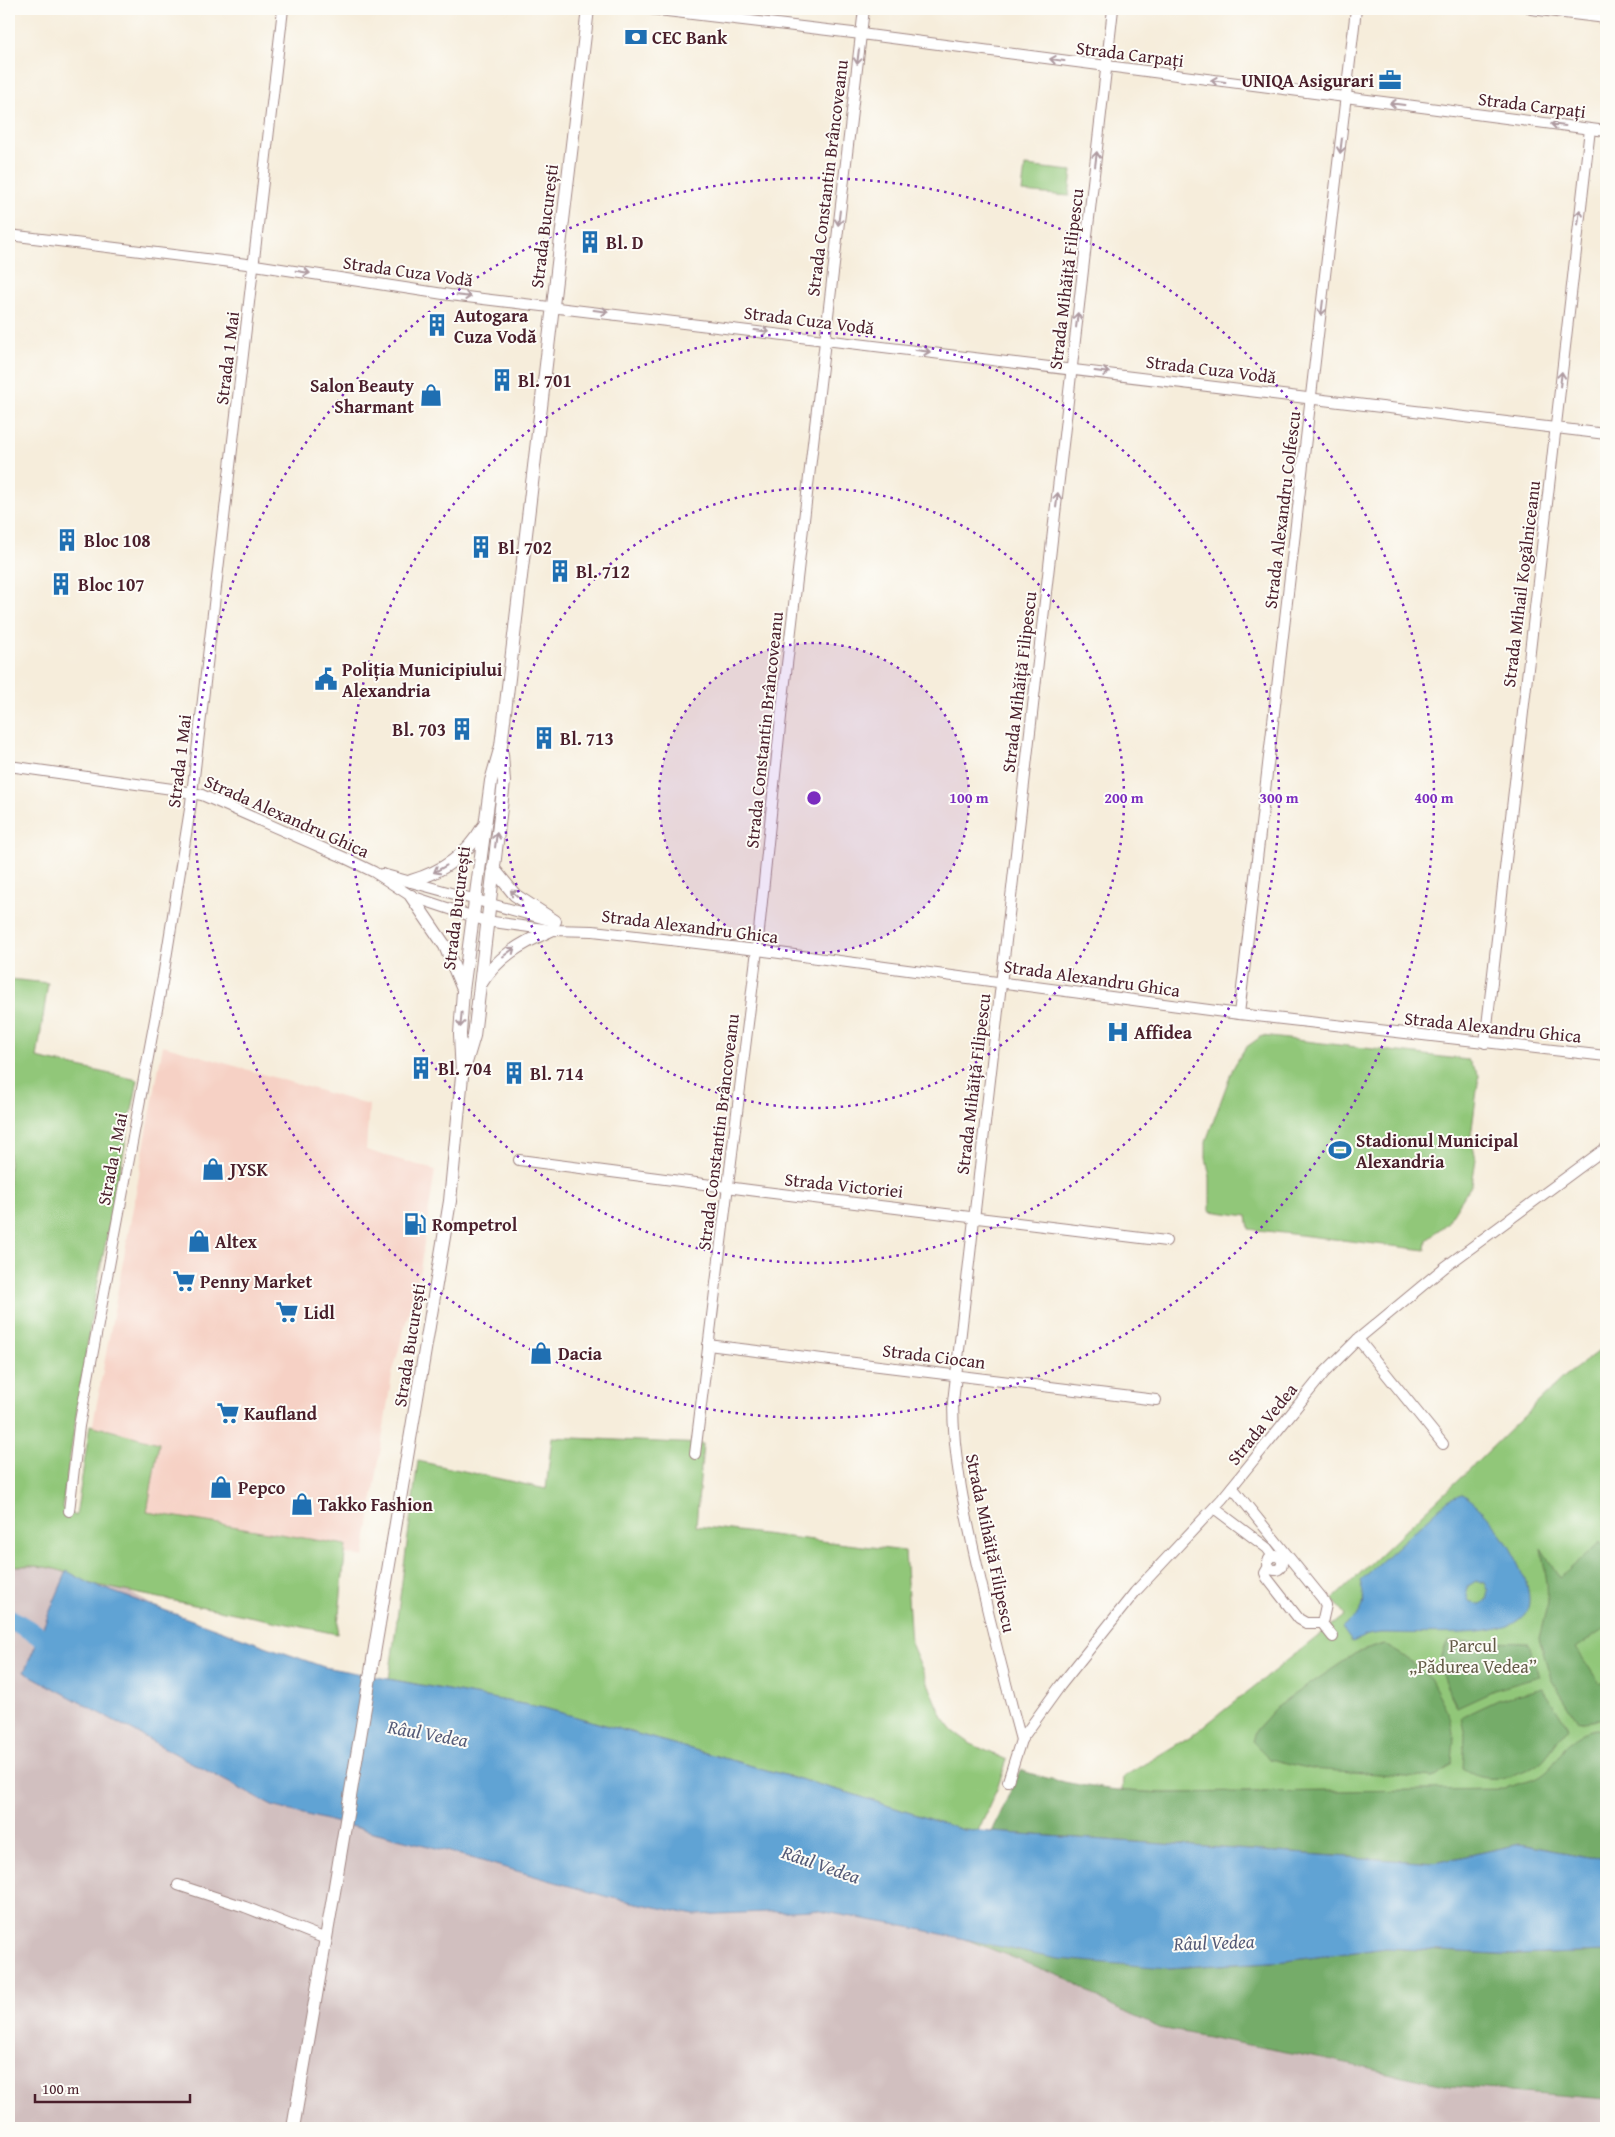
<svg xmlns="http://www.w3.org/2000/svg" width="1615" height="2137" font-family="'Gentium Book Plus',serif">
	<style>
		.built { fill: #f6d1c5 }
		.industrial { fill: #d1bfbf }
		.green { fill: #91c779; stroke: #6e7352 }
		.forest { fill: #74ac69; stroke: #5f664a }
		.water { fill: #61a3d4; stroke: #566180; fill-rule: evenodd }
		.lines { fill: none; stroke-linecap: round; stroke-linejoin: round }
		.river { stroke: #61a3d4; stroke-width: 19 }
		.minor-casing { stroke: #a08683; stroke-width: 12 }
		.major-casing { stroke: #a08683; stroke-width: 14 }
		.minor { stroke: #fff; stroke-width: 10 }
		.major { stroke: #fff; stroke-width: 12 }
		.oneway { stroke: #ae9aa0 }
		.ring { fill: none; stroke: #7b2cbf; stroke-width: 2.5; stroke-dasharray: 2.5 5 }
		.labels { text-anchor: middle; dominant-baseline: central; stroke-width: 4; stroke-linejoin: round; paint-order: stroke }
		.poi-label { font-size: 18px; font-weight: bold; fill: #4a1f2b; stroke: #fdfcf7; text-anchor: start }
		.street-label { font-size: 18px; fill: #4a1f2b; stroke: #fdfcf7 }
		.park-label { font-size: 18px; fill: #635a46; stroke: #fdfcf7 }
		.water-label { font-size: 19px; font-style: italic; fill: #545a77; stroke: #fdfcf7 }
		.centre { fill: #7b2cbf; stroke: #fdfcf7; stroke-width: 2.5 }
		.ring-label { font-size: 15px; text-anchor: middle; font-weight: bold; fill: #7b2cbf; stroke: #fdfcf7; stroke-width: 4; stroke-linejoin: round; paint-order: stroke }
	</style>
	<rect width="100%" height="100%" fill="#fdfcf7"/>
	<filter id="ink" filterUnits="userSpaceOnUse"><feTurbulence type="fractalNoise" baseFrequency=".02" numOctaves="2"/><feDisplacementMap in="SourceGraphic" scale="10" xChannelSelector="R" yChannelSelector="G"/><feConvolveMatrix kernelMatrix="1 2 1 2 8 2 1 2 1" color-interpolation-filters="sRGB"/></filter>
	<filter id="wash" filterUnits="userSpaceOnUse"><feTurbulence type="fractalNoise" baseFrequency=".0096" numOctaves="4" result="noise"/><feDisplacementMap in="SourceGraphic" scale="20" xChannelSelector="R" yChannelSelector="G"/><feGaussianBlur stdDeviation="1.12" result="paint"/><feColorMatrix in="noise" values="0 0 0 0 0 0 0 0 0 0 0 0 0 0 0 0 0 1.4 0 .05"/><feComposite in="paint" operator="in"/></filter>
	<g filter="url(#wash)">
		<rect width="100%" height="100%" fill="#f6eddb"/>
		<!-- built -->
		<polygon class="built" points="163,1045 369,1105 366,1150 435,1170 420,1270 392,1375 364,1557 77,1511"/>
		<!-- industrial -->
		<polygon class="industrial" points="36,1565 95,1573 204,1634 1068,1979 1111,2006 1323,2059 1450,2086 1606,2099 1606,2128 9,2128 9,1566"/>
		<!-- green -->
		<g class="green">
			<polygon points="1025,166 1072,171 1069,196 1022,192"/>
			<path d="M9 979 48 983 37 1058 138 1080 94 1301 62 1508 76 1516 90 1425 159 1443 147 1512 346 1545 337 1634 91 1584C60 1567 43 1565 9 1566Z"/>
			<polygon points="1262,1036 1468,1060 1479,1075 1471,1136 1476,1159 1472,1184 1447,1223 1427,1240 1426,1250 1249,1229 1247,1216 1210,1211 1210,1177 1206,1158 1206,1141 1233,1068 1245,1048"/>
			<polygon points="1606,1346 1606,1789 1165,1793 1122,1791 1123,1777 1194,1734 1345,1615 1333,1599 1476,1463 1564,1377"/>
			<polygon points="552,1437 703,1444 696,1526 905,1551 911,1643 943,1718 953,1731 971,1744 1007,1760 997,1789 978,1831 963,1830 849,1793 544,1708 389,1679 418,1461 546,1489"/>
		</g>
		<!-- forest -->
		<g class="forest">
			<polygon points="1600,1542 1606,1548 1606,1628 1576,1648 1600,1684 1606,1681 1606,1718 1578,1722 1551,1679 1539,1638 1548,1603 1547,1583 1541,1548 1560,1578"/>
			<path d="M1448 1641 1529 1643 1539 1677 1494 1690 1457 1707C1445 1682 1433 1668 1448 1641Z"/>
			<polygon points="1383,1644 1404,1656 1430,1678 1450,1716 1454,1737 1452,1764 1433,1778 1311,1769 1270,1759 1252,1741 1256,1730 1276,1708 1294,1695 1356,1653"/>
			<path d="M1543 1688 1568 1727C1559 1737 1553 1749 1544 1759 1530 1773 1501 1782 1481 1777 1475 1776 1469 1771 1463 1768L1465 1736 1461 1717 1497 1700Z"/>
			<path d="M1595 1729 1606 1730V1858L1589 1857 1520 1844 1434 1863 992 1832 1020 1770C1067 1786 1115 1791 1165 1793L1504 1789C1515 1783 1529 1783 1540 1776 1565 1759 1560 1737 1595 1729Z"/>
			<polygon points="960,1937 1167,1968 1286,1961 1386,1948 1515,1955 1606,1952 1606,2099 1450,2086 1323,2059 1160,2028 1111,2006 1068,1979"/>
		</g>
		<!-- water -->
		<g class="water">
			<path d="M1461 1494C1486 1503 1540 1582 1527 1610 1524 1617 1516 1622 1510 1625 1489 1637 1409 1633 1381 1633L1369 1635 1352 1642 1342 1628C1363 1612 1368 1607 1360 1581L1448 1500ZM1476 1581 1485 1583 1489 1592 1487 1600 1478 1605 1469 1601 1466 1592 1468 1586Z"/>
			<polygon points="67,1571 91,1584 324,1667 544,1708 849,1793 963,1830 1434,1863 1520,1844 1589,1857 1606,1858 1606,1952 1515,1955 1386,1948 1286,1961 1167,1968 1057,1959 909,1927 814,1910 694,1915 608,1897 436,1848 272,1806 24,1672"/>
		</g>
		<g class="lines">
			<!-- river -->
			<polyline class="river" points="9,1618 60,1648"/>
		</g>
	</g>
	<g filter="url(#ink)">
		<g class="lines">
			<defs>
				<g id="minor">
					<polyline points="650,9 861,34 1606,131"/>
					<polyline points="1531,9 1606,18"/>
					<polyline points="9,235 255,265 450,295 1606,434"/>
					<polyline points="9,766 172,789 202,795 343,857 374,872 411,896 486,921 551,930 593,931 757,950 1239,1014 1606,1056"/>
					<polyline points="382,874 549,920"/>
					<polyline points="1239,1014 1356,9"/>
					<polyline points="1485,1043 1590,129"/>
					<polyline points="519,1160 765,1192 1166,1241"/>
					<polyline points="1358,1339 1443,1444"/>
					<polyline points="708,1345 1156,1400"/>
					<polyline points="695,1454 757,950 782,707 864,9"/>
					<polyline points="1232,1487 1322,1598 1326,1605 1322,1623 1333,1637"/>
					<polyline points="1214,1508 1267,1548 1273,1556"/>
					<polyline points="69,1511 79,1426 163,977 191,803 283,9"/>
					<circle cx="1275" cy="1563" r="7"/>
					<polyline points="1269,1566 1265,1573 1267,1578 1299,1619 1306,1623 1322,1623"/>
					<path d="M1021 1740C1006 1685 992 1630 979 1574 966 1517 953 1461 953 1402L1113 9"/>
					<polyline points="1008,1781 1021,1740 1060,1686 1135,1592 1222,1499 1324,1373 1358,1339 1445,1267 1606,1148"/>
					<polyline points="178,1885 245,1907 326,1939"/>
				</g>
				<g id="major">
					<polyline points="493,868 515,895 555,921"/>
					<path d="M411 881C442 872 467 855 483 827"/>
					<polyline points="411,896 445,946 462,987"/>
					<path d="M480 985C497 957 522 943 551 930"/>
					<polyline points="465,1066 474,1036 504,782 502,754"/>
					<polyline points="293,2128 334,1892 450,1201 462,1076 460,1034 463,991 491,781 501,746 588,9"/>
				</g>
			</defs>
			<!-- minor casing -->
			<use href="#minor" class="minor-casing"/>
			<!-- major casing -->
			<use href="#major" class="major-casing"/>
			<!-- minor -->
			<use href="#minor" class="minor"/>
			<!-- major -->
			<use href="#major" class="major"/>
		</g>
		<!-- one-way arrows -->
		<defs><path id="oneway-shaft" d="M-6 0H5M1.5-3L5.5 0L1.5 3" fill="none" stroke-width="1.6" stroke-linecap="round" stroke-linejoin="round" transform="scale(1.25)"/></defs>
		<g class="oneway">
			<use href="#oneway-shaft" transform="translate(858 57) rotate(97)"/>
			<use href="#oneway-shaft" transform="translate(1057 60) rotate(-172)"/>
			<use href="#oneway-shaft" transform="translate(1218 81) rotate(-173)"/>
			<use href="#oneway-shaft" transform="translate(1397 104) rotate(-173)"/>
			<use href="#oneway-shaft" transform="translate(1558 125) rotate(-173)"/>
			<use href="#oneway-shaft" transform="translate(1341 146) rotate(97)"/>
			<use href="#oneway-shaft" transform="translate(1096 159) rotate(-83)"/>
			<use href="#oneway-shaft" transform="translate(1579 217) rotate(-83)"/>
			<use href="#oneway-shaft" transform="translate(839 218) rotate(97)"/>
			<use href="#oneway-shaft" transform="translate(303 272) rotate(9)"/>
			<use href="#oneway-shaft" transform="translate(464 296) rotate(6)"/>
			<use href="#oneway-shaft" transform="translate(1322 308) rotate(97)"/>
			<use href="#oneway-shaft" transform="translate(601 311) rotate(7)"/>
			<use href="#oneway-shaft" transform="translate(1077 320) rotate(-83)"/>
			<use href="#oneway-shaft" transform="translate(762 331) rotate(7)"/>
			<use href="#oneway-shaft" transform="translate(923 351) rotate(7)"/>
			<use href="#oneway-shaft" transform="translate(1102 372) rotate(7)"/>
			<use href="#oneway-shaft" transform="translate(1561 379) rotate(-83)"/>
			<use href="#oneway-shaft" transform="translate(1057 500) rotate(-83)"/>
			<use href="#oneway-shaft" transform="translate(496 840) rotate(-83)"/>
			<use href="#oneway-shaft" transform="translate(440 869) rotate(151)"/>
			<use href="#oneway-shaft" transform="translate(516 895) rotate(-138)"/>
			<use href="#oneway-shaft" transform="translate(509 952) rotate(-37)"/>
			<use href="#oneway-shaft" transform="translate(461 1020) rotate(95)"/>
		</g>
	</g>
	<!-- distance rings -->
	<circle cx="814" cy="798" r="155" fill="#7b2cbf" fill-opacity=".12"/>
	<g class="ring">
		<circle cx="814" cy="798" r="155"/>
		<circle cx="814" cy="798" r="310"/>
		<circle cx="814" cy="798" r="465"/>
		<circle cx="814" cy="798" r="620"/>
	</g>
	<!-- icons -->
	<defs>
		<symbol id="bank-bare" viewBox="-9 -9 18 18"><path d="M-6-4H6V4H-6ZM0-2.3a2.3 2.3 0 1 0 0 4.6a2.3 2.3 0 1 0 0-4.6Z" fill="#1f6fb2" stroke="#fdfcf7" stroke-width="2.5" paint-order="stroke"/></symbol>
		<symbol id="office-bare" viewBox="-9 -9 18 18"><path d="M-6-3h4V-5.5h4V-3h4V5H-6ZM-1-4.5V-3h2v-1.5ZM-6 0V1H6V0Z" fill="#1f6fb2" stroke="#fdfcf7" stroke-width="2.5" paint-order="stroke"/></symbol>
		<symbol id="building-bare" viewBox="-9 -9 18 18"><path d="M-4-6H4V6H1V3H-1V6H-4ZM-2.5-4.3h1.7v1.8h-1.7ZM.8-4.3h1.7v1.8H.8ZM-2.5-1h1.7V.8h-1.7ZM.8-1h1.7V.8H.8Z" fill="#1f6fb2" stroke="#fdfcf7" stroke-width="2.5" paint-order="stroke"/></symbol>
		<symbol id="shop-bare" viewBox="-9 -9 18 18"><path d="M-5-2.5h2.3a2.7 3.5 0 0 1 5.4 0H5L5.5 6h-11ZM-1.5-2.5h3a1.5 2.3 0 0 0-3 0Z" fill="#1f6fb2" stroke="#fdfcf7" stroke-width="2.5" paint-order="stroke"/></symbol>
		<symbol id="civic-bare" viewBox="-9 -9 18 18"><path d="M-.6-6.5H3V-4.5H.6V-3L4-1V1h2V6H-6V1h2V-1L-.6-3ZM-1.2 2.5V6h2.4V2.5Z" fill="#1f6fb2" stroke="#fdfcf7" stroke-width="2.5" paint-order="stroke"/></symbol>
		<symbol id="hospital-bare" viewBox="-9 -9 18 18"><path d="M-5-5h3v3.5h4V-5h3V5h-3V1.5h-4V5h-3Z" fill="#1f6fb2" stroke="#fdfcf7" stroke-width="2.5" paint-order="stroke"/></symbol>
		<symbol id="stadium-bare" viewBox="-9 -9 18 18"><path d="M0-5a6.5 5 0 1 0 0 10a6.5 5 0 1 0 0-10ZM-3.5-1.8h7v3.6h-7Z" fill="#1f6fb2" stroke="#fdfcf7" stroke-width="2.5" paint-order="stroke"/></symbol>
		<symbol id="fuel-bare" viewBox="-9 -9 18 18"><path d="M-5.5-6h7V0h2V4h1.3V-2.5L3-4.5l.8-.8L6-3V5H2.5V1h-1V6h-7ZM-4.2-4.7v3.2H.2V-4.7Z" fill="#1f6fb2" stroke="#fdfcf7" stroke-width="2.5" paint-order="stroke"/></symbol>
		<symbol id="supermarket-bare" viewBox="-9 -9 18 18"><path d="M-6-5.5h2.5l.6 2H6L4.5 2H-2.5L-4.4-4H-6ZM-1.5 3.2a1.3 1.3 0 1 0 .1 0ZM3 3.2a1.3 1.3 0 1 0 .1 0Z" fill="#1f6fb2" stroke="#fdfcf7" stroke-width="2.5" paint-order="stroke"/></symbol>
	</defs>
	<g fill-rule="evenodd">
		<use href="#bank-bare" x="620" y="21" width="32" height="32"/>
		<use href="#office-bare" x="1374" y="64" width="32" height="32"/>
		<use href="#building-bare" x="574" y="226" width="32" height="32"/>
		<use href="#building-bare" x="421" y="309" width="32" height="32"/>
		<use href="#building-bare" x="486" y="364" width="32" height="32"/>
		<use href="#shop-bare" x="415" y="379" width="32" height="32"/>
		<use href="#building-bare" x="51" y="524" width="32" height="32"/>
		<use href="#building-bare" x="465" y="531" width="32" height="32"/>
		<use href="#building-bare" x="544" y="555" width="32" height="32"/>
		<use href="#building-bare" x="45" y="568" width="32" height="32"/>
		<use href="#civic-bare" x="310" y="663" width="32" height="32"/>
		<use href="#building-bare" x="446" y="713" width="32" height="32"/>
		<use href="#building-bare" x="528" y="722" width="32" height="32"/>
		<use href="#hospital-bare" x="1102" y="1016" width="32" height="32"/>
		<use href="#building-bare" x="405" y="1052" width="32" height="32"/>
		<use href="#building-bare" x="498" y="1057" width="32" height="32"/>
		<use href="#stadium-bare" x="1324" y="1134" width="32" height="32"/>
		<use href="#shop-bare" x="197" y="1153" width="32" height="32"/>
		<use href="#fuel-bare" x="399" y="1208" width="32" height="32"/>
		<use href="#shop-bare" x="183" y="1225" width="32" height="32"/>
		<use href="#supermarket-bare" x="168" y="1265" width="32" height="32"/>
		<use href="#supermarket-bare" x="271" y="1296" width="32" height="32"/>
		<use href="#shop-bare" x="525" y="1337" width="32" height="32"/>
		<use href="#supermarket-bare" x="212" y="1397" width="32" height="32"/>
		<use href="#shop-bare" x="205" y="1471" width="32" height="32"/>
		<use href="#shop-bare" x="286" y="1488" width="32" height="32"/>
	</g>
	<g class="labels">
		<!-- poi labels -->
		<g class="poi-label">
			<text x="652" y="37">CEC Bank</text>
			<text x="1374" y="80" text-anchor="end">UNIQA Asigurari</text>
			<text x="606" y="242">Bl. D</text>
			<text x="454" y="315">Autogara<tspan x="454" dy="21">Cuza Vodă</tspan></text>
			<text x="518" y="380">Bl. 701</text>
			<text x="414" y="385" text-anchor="end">Salon Beauty<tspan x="414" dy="21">Sharmant</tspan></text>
			<text x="84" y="540">Bloc 108</text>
			<text x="498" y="547">Bl. 702</text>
			<text x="576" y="571">Bl. 712</text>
			<text x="78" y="584">Bloc 107</text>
			<text x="342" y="669">Poliția Municipiului<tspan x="342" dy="21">Alexandria</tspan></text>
			<text x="446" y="729" text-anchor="end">Bl. 703</text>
			<text x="560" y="738">Bl. 713</text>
			<text x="1134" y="1032">Affidea</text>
			<text x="438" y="1068">Bl. 704</text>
			<text x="530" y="1073">Bl. 714</text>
			<text x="1356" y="1140">Stadionul Municipal<tspan x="1356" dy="21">Alexandria</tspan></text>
			<text x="230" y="1169">JYSK</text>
			<text x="432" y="1224">Rompetrol</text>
			<text x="215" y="1241">Altex</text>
			<text x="200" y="1281">Penny Market</text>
			<text x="304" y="1312">Lidl</text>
			<text x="558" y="1353">Dacia</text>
			<text x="244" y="1413">Kaufland</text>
			<text x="238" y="1487">Pepco</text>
			<text x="318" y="1504">Takko Fashion</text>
		</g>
		<!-- street labels -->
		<g class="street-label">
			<text transform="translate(1130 54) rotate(7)">Strada Carpați</text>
			<text transform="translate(1532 105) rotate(7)">Strada Carpați</text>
			<text transform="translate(827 178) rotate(-83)">Strada Constantin Brâncoveanu</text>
			<text transform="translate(544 226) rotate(-83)">Strada București</text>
			<text transform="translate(408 271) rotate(8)">Strada Cuza Vodă</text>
			<text transform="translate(1066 279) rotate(-83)">Strada Mihăiță Filipescu</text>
			<text transform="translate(809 320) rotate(7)">Strada Cuza Vodă</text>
			<text transform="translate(227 358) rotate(-83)">Strada 1 Mai</text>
			<text transform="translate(1211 369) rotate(7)">Strada Cuza Vodă</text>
			<text transform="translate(1282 510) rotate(-83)">Strada Alexandru Colfescu</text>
			<text transform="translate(1521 584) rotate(-83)">Strada Mihail Kogălniceanu</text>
			<text transform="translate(1019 682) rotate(-83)">Strada Mihăiță Filipescu</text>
			<text transform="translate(764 730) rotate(-84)">Strada Constantin Brâncoveanu</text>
			<text transform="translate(179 761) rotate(-83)">Strada 1 Mai</text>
			<text transform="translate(287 816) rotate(24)">Strada Alexandru Ghica</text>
			<text transform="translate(456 908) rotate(-83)">Strada București</text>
			<text transform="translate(690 926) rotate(7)">Strada Alexandru Ghica</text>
			<text transform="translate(1092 978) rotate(8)">Strada Alexandru Ghica</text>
			<text transform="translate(1493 1027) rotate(6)">Strada Alexandru Ghica</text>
			<text transform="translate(973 1084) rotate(-83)">Strada Mihăiță Filipescu</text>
			<text transform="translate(718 1132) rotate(-83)">Strada Constantin Brâncoveanu</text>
			<text transform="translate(112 1159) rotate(-79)">Strada 1 Mai</text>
			<text transform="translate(844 1185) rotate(6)">Strada Victoriei</text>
			<text transform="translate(409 1345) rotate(-81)">Strada București</text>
			<text transform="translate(934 1356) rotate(7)">Strada Ciocan</text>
			<text transform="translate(1262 1424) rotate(-51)">Strada Vedea</text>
			<text transform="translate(991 1543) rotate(78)">Strada Mihăiță Filipescu</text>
		</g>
		<!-- park labels -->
		<g class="park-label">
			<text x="1473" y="1645">Parcul<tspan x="1473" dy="21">„Pădurea Vedea”</tspan></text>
		</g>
		<!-- water labels -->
		<g class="water-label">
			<text transform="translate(428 1733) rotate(10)">Râul Vedea</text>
			<text transform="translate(821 1864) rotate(19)">Râul Vedea</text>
			<text transform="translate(1214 1942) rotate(-2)">Râul Vedea</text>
		</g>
	</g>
	<circle cx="814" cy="798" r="8" class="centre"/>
	<g class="ring-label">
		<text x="969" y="803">100 m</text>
		<text x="1124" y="803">200 m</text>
		<text x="1279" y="803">300 m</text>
		<text x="1434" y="803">400 m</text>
	</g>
	<!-- margin -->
	<rect width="1615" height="2137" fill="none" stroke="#fdfcf7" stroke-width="30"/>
	<!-- scale -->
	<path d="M35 2094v8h155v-8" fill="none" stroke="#4a1f2b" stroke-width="2.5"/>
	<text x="42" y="2094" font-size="15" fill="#4a1f2b" stroke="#fdfcf7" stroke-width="4" paint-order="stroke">100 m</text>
</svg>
